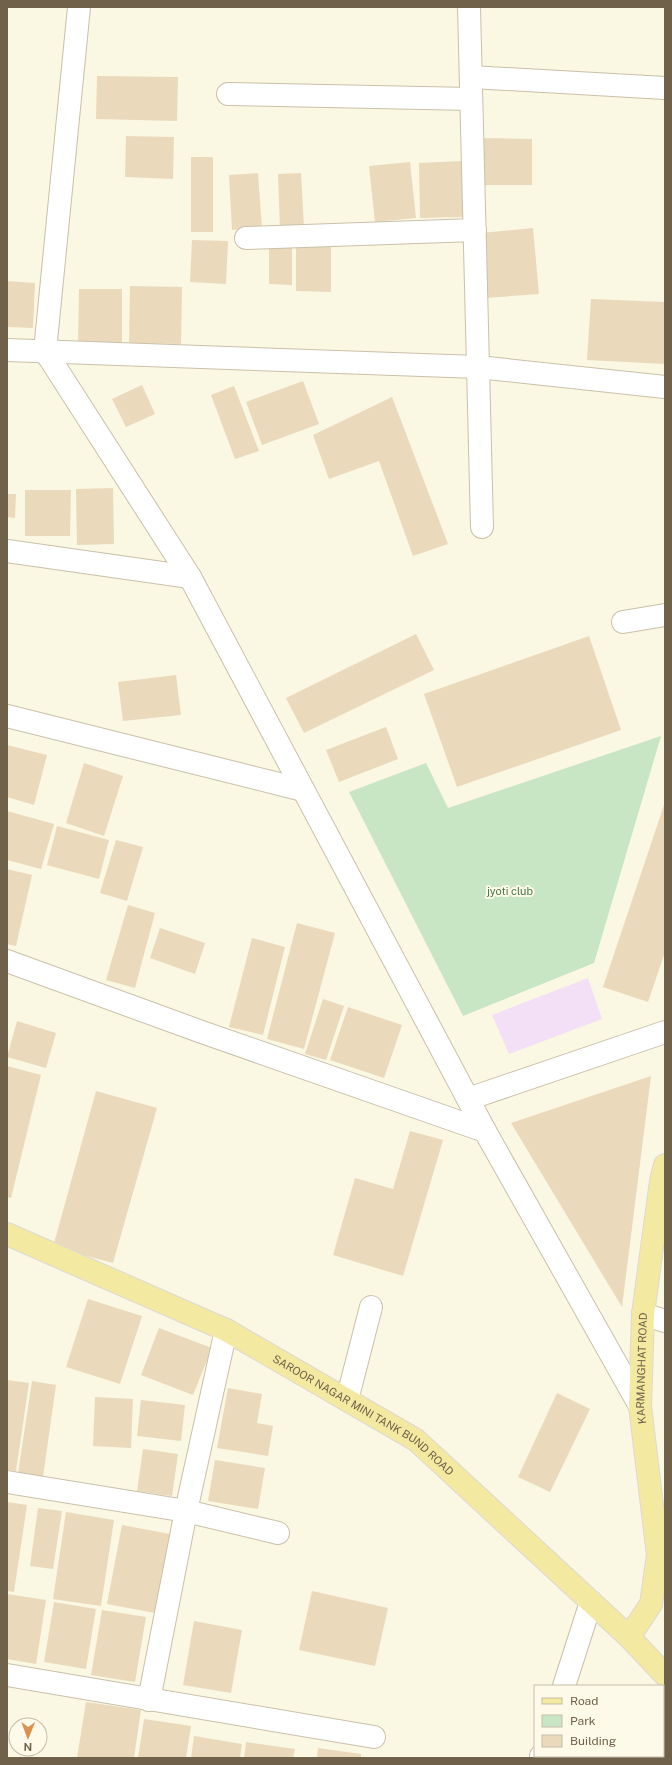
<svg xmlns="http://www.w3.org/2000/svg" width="672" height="1765" font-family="'Public Sans',sans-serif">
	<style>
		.education { fill: #f3e0f6 }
		.green { fill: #c8e6c3 }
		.building { fill: #eadabb }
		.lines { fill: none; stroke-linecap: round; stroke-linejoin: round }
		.minor-casing { stroke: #cac0aa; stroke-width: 24 }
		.major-casing { stroke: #ddd9d4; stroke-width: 24 }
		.minor { stroke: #fff; stroke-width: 22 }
		.major { stroke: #f4e9a0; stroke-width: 22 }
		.labels { text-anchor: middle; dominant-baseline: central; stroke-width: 4; stroke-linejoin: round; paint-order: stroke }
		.park-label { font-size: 11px; fill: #4a7a47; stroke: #fdfae9 }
		.street-label { font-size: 11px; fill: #70614b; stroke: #fdfae9 }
	</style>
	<rect width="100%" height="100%" fill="#faf7e3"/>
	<!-- education -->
	<polygon class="education" points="588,978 602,1019 509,1054 492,1015"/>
	<!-- green -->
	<polygon class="green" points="661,736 594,963 463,1016 349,792 426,763 448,808"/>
	<!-- building -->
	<g class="building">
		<polygon points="97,76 178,77 177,121 96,119"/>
		<polygon points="126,136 174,137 173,179 125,177"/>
		<polygon points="478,138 532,139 532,185 478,185"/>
		<rect x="191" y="157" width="22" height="75"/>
		<polygon points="462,161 463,217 420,218 419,163"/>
		<polygon points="410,162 416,218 375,222 369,166"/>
		<polygon points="258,173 262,228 232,230 229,175"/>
		<polygon points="301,173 304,228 280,229 278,174"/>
		<polygon points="533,228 539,294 486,298 481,233"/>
		<polygon points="192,240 228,241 226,284 190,282"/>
		<polygon points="296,241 331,241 331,292 296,291"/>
		<polygon points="269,246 292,247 292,285 269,284"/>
		<polygon points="7,281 35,283 33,328 7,327"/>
		<polygon points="130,286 182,287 181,344 129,343"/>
		<polygon points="79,289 122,289 122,344 78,344"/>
		<polygon points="591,299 665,302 665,364 587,360"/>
		<polygon points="303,381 319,424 262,445 246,402"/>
		<polygon points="142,385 155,414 126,427 112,399"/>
		<polygon points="234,386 259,451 235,459 211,395"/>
		<polygon points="392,397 448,544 413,556 379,461 329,479 313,435"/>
		<polygon points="113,488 114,544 77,545 76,489"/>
		<polygon points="25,490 71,490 70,536 25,536"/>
		<polygon points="7,494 16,494 15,518 7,517"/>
		<polygon points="416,634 434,670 304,733 286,698"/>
		<polygon points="589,636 621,730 457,787 424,694"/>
		<polygon points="176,675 181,715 123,721 118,682"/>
		<polygon points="386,727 398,759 339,782 326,750"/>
		<polygon points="7,745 47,755 34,805 7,797"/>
		<polygon points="84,763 123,776 104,836 66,823"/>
		<polygon points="665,802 665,952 648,1002 603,987"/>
		<polygon points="7,811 54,824 41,869 7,860"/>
		<polygon points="57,826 109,840 99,879 47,865"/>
		<polygon points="116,840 143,847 127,901 100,893"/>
		<polygon points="7,869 32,875 16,946 7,944"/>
		<polygon points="128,905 155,913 135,988 106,980"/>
		<polygon points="297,923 335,933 304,1049 267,1039"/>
		<polygon points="160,928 205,943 195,974 150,958"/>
		<polygon points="252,938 285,947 263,1035 229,1027"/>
		<polygon points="323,999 344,1006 326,1060 305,1054"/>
		<polygon points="348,1007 402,1025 384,1078 330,1060"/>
		<polygon points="17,1021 56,1033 46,1068 7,1057"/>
		<polygon points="7,1066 41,1075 11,1198 7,1197"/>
		<polygon points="651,1076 622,1307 511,1123"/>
		<polygon points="96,1091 157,1108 113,1263 53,1247"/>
		<polygon points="410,1131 443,1140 403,1276 333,1255 355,1178 393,1189"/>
		<polygon points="88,1299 142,1316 120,1384 66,1367"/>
		<polygon points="159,1328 212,1348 193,1395 141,1375"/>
		<polygon points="7,1380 29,1383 16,1471 7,1470"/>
		<polygon points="32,1381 56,1385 43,1477 18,1473"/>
		<polygon points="228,1388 262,1394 257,1423 273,1426 268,1456 217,1448"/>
		<polygon points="557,1393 590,1409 550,1492 518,1477"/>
		<polygon points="95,1397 133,1399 131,1448 93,1446"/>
		<polygon points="141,1400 185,1405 181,1441 137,1436"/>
		<polygon points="143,1449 178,1454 172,1496 137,1491"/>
		<polygon points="215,1460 265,1468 258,1509 208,1501"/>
		<polygon points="7,1502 27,1505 14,1592 7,1591"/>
		<polygon points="38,1508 62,1511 53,1569 30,1566"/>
		<polygon points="66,1512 114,1520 101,1606 53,1599"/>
		<polygon points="122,1525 170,1534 155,1613 107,1604"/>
		<polygon points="312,1591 388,1608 375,1666 299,1650"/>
		<polygon points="7,1594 46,1600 36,1664 7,1659"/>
		<polygon points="54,1602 96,1609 86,1669 44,1662"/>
		<polygon points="102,1610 146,1617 135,1682 91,1675"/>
		<polygon points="194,1621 242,1630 231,1693 183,1685"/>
		<polygon points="86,1702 141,1710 134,1758 77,1758"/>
		<polygon points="144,1719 191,1726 186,1758 138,1758"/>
		<polygon points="194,1736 242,1744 240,1758 191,1758"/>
		<polygon points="246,1742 295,1749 293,1758 244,1758"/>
		<polygon points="318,1748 361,1754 361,1758 317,1758"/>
		<polygon points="622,1756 621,1758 597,1757 597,1756"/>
	</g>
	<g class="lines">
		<defs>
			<g id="minor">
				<polyline points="79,7 45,351 190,577 485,1131 640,1406"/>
				<polyline points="469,7 482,527"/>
				<polyline points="471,77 665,88"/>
				<polyline points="228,94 471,99"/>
				<polyline points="246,238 475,230"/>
				<polyline points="7,350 478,367 665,387"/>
				<polyline points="7,551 190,577"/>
				<polyline points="623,622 665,615"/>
				<polyline points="7,716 303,790"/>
				<polyline points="7,961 199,1031 485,1131"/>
				<polyline points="468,1099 665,1032"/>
				<polyline points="643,1314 665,1321"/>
				<polyline points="347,1400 371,1307"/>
				<polyline points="7,1482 186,1511 278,1533"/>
				<polyline points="7,1675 374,1737"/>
				<polyline points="564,1686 591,1602"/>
				<polyline points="149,1700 186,1511 226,1330"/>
				<polyline points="541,1758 541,1756"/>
			</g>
			<g id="major">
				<path id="s1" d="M7 1234 226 1330 416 1440 629 1637 665 1675"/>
				<path id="s2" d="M629 1637 651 1604 658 1555 640 1406 643 1314 661 1181 665 1165"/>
			</g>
		</defs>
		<!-- minor casing -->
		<use href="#minor" class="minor-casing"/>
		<!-- major casing -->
		<use href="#major" class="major-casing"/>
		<!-- minor -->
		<use href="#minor" class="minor"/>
		<!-- major -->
		<use href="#major" class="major"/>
	</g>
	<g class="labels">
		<!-- park labels -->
		<g class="park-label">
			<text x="510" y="891">jyoti club</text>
		</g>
		<!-- street labels -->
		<g class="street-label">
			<text stroke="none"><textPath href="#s2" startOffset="277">KARMANGHAT ROAD</textPath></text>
			<text stroke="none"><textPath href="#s1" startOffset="401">SAROOR NAGAR MINI TANK BUND ROAD</textPath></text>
		</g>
	</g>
	<!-- border -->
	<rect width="672" height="1765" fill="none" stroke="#70614b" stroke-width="16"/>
	<!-- legend -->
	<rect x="534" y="1685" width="130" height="72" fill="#fdfae9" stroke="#c5bdaa"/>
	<rect x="542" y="1698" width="20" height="6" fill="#f4e9a0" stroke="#c5bdaa"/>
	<text x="570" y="1705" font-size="12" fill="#70614b">Road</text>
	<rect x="542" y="1715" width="20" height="12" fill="#c8e6c3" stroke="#c5bdaa"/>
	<text x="570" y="1725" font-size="12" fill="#70614b">Park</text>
	<rect x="542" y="1735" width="20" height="12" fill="#eadabb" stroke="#c5bdaa"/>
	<text x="570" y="1745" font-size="12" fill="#70614b">Building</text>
	<!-- north arrow -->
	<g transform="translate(28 1737) rotate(181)"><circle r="19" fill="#fdfae9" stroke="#c5bdaa"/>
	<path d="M0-3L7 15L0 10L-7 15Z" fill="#db9251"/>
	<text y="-6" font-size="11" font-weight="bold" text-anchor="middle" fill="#70614b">N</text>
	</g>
</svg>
